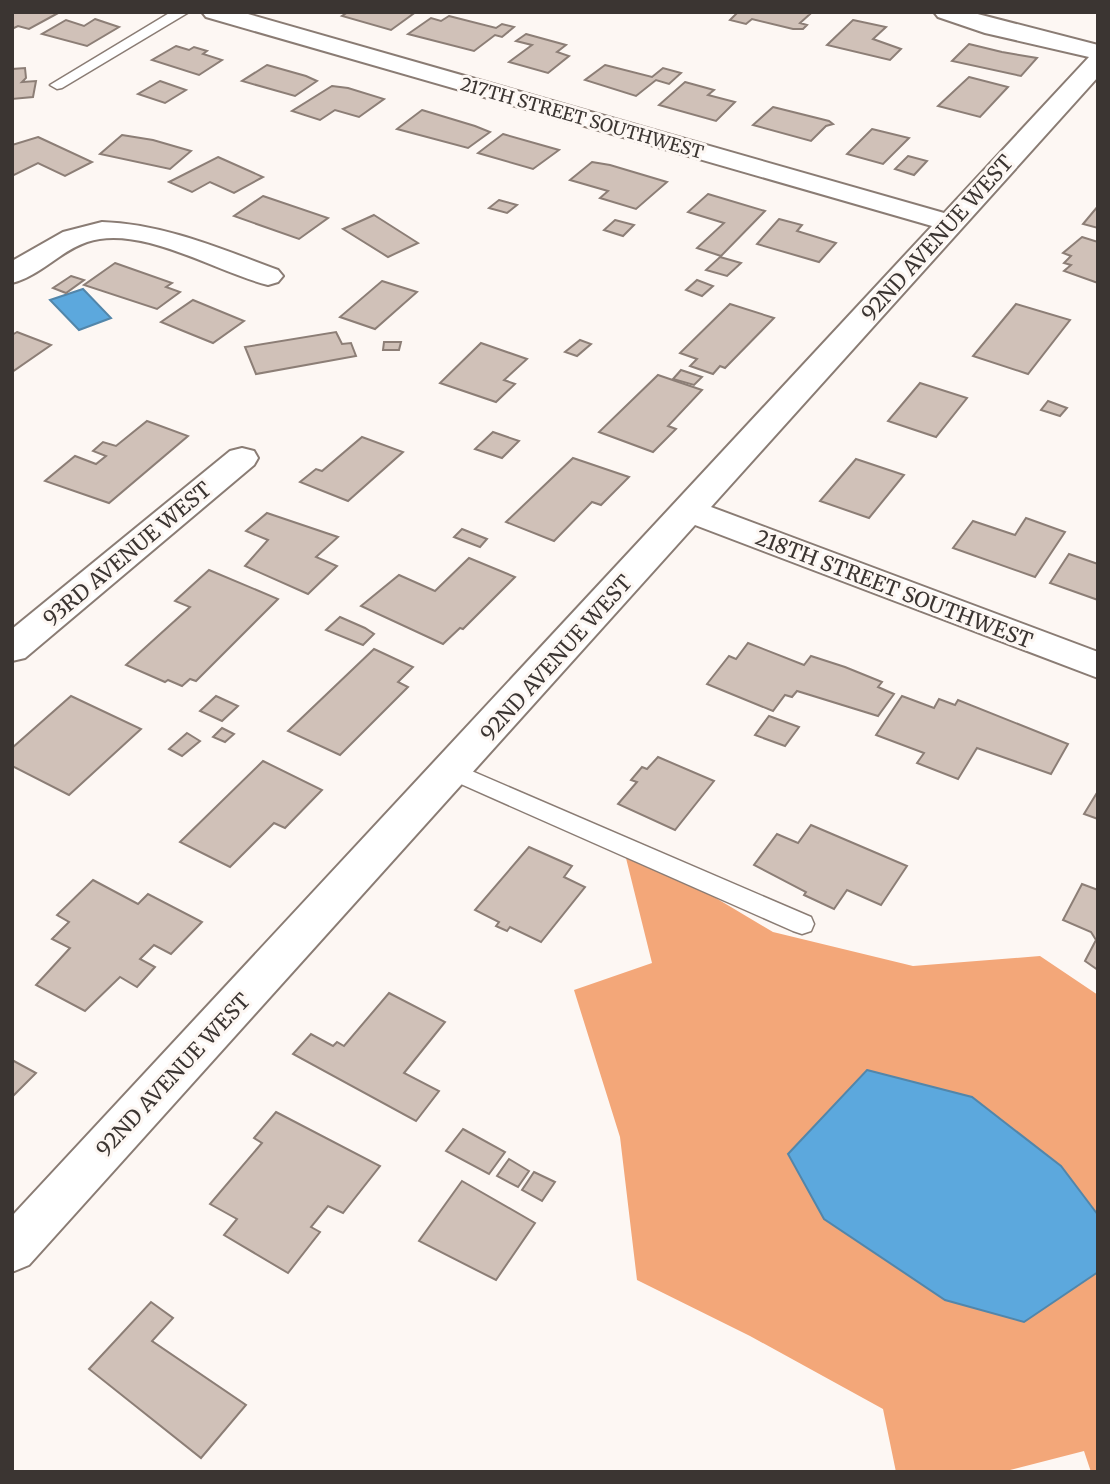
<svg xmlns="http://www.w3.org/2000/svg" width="1110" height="1484" font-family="Merriweather,serif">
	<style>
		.forest { fill: #f3a779 }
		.water { fill: #5ca8dd; stroke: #5286aa; stroke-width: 2 }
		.building { fill: #d0c1b8; stroke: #8c7e76; stroke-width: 2 }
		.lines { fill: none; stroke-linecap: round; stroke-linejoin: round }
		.lane-casing { stroke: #8a7c74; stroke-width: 3 }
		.street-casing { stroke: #8a7c74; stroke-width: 4 }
		.lane { fill: #fff; fill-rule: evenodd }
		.street { fill: #fff; fill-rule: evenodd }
		.labels { text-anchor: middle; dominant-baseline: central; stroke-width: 6; stroke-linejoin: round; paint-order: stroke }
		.far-street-label { font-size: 18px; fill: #3b3532; stroke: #fdf7f3 }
		.street-label { font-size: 21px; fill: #3b3532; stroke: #fdf7f3 }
	</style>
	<rect width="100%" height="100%" fill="#fdf7f3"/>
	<!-- forest -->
	<polygon class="forest" points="622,842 773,932 913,966 1040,956 1098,995 1098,1472 1091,1472 1084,1451 1002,1472 896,1472 883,1409 750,1336 637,1280 620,1137 574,990 652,963"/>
	<!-- water -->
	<g class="water">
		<polygon points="83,289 111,318 79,330 50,300"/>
		<polygon points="867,1070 972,1097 1061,1166 1098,1215 1098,1272 1024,1322 945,1300 824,1219 788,1154"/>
	</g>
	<!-- building -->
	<g class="building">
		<polygon points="12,12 60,12 29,29 18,26 12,29"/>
		<polygon points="348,12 408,12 413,14 391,30 342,16"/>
		<polygon points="738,12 805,12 810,14 800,23 807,25 803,29 793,29 752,19 746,24 730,20"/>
		<polygon points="449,16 496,28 502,24 514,27 502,37 495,35 474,51 408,34 431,18 441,21"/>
		<polygon points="95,19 119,27 87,46 42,34 66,20 84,26"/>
		<polygon points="853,20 886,27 873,39 901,49 890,60 827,45"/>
		<polygon points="526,34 566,45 557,52 569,56 548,73 509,62 532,45 516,41"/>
		<polygon points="969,44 1002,52 1037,58 1021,76 952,61"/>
		<polygon points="176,46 189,50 194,47 207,51 203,54 222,60 199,75 152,60"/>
		<polygon points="267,65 306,76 317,81 295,96 242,81"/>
		<polygon points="605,65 652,77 663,68 681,73 669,84 656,80 636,96 585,80"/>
		<polygon points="25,68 26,78 22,82 36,81 33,97 12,99 12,69"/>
		<polygon points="969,77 1008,87 980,117 938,106"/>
		<polygon points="160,81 186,90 165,103 138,94"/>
		<polygon points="685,82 714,90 708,95 735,102 716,121 659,105"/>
		<polygon points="332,86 348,88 384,99 359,117 335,110 320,120 292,111"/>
		<polygon points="773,107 829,121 833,124 826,126 811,141 753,125"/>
		<polygon points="422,110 475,126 490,132 468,148 397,129"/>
		<polygon points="872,129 909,138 883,164 847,154"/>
		<polygon points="503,134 559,150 533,169 478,153"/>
		<polygon points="122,135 153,140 191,151 170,169 100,154"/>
		<polygon points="38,137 92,162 65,176 38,163 12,176 12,145"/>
		<polygon points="908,156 927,161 914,175 895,169"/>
		<polygon points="218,157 263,177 234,193 210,182 192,192 169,182"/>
		<polygon points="592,162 610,165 667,182 636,209 600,198 608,191 570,180"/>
		<polygon points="708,194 765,211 721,256 697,248 724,223 688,212"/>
		<polygon points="263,196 328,218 299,239 234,216"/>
		<polygon points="499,200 517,205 507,213 489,208"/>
		<polygon points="1098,206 1098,228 1083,224"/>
		<polygon points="374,215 418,243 388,257 343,229"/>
		<polygon points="779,219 802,225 797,231 836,243 819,262 757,244"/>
		<polygon points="615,220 634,225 623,236 604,230"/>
		<polygon points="1082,237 1098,242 1098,283 1064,271 1071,265 1064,263 1071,256 1063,253"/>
		<polygon points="720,257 741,263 727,276 706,270"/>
		<polygon points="115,263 172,283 166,287 180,292 157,309 84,285"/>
		<polygon points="71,276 84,280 66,293 53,288"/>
		<polygon points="697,280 713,286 702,296 686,290"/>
		<polygon points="382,281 417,292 375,329 340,317"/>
		<polygon points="193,300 244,321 213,343 161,322"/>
		<polygon points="730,304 774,318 725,368 720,366 713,374 690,366 697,359 680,353"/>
		<polygon points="1016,304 1070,320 1028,374 973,356"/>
		<polygon points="17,332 51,345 12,372 12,335"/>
		<polygon points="336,332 342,344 351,343 356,356 256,374 245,347"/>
		<polygon points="580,340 591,344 577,356 565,352"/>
		<polygon points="384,342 401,342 399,350 383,350"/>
		<polygon points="481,343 527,359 504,380 515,384 496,402 440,383"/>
		<polygon points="681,370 702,377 694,385 673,379"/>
		<polygon points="658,375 702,390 668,426 676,429 653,452 599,432"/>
		<polygon points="920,383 967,398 936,437 888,421"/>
		<polygon points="1048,401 1067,408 1060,416 1041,410"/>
		<polygon points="147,421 188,436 109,503 45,481 75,456 96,464 106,456 93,451 103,442 116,446"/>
		<polygon points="493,432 519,441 502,458 475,449"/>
		<polygon points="362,437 403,452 348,501 300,482 316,469 322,471"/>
		<polygon points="573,458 629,477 601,505 592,502 554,541 506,522"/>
		<polygon points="856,459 904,475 869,518 820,501"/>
		<polygon points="267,513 338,537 316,557 337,566 308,594 245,566 268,540 246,531"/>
		<polygon points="1026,518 1065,532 1035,577 953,548 973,521 1015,535"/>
		<polygon points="462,529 487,539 480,547 454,537"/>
		<polygon points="1069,554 1098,564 1098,600 1050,583"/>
		<polygon points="469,558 515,577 463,629 460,628 443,644 361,606 399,575 435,591"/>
		<polygon points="209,570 278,599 196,681 190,679 182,686 168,680 165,682 126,665 190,607 175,601"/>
		<polygon points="340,617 365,628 374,634 363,645 326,630"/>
		<polygon points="748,643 804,665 811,656 845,667 882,682 878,687 894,694 878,716 797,691 792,697 785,695 773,711 707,684 729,656 736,659"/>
		<polygon points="374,649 413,667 398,682 408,687 340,755 288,731"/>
		<polygon points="71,696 141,729 69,795 12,766 12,748"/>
		<polygon points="216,696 238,706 222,721 200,711"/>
		<polygon points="902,696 934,708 939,699 955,705 958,700 1068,744 1051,774 977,748 958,779 917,763 924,753 876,735"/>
		<polygon points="769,716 799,727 785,746 755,735"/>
		<polygon points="222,728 234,734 225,742 213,737"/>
		<polygon points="187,733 200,741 182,756 169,749"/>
		<polygon points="658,757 714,781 675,830 618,804 637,782 631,780 642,767 647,769"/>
		<polygon points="263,761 322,790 285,828 274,823 230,867 180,842"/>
		<polygon points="1098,791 1098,819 1084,814"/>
		<polygon points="811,825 907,866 881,905 847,890 834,909 804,895 806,892 754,865 777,834 798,843"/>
		<polygon points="529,847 572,866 564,877 585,887 541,942 510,927 507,931 496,926 499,922 475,910"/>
		<polygon points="93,880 138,904 148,894 202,922 171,954 154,945 140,959 155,967 137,987 120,977 85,1011 36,985 70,948 52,939 69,922 57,915"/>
		<polygon points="1082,884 1098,890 1098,970 1085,961 1096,940 1091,932 1063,920"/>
		<polygon points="389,993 445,1022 404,1073 439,1091 416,1121 293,1054 311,1034 333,1046 337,1042 344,1046"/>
		<polygon points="12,1060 36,1073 12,1097"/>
		<polygon points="276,1112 380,1166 343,1213 328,1206 311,1227 320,1232 288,1273 224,1235 237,1219 210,1204 262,1143 254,1138"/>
		<polygon points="463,1129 505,1152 489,1174 446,1151"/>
		<polygon points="509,1159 529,1171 518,1187 497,1176"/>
		<polygon points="534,1172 555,1182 542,1201 522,1190"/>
		<polygon points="462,1181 535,1223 496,1280 419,1241"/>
		<polygon points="151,1302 173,1318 152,1341 246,1405 201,1458 89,1369"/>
	</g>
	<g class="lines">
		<defs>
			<g id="lane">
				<polygon points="171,12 189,12 62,88 57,89 50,85"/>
				<polygon points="453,763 811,917 814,924 811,931 802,934 793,931 445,777 441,771 445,765"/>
			</g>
			<g id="street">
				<polygon points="202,12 241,12 944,213 1089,57 985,33 938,17 934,12 970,12 1098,45 1098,77 711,507 1098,652 1098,678 695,525 29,1265 12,1272 12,1216 932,226 206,17"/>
				<path d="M102 222C164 224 221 249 278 270L283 276 278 282 268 285C216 272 141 224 87 242 60 251 40 276 12 283V261L63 232Z"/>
				<polygon points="242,448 254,451 258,458 254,465 25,658 12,661 12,629 230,451"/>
			</g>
		</defs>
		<!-- lane casing -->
		<use href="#lane" class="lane-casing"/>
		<!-- street casing -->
		<use href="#street" class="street-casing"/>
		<!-- lane -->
		<use href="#lane" class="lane"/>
		<!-- street -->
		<use href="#street" class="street"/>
	</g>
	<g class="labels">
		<!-- far-street labels -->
		<g class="far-street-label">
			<text transform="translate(582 118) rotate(16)">217TH STREET SOUTHWEST</text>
		</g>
		<!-- street labels -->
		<g class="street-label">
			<text transform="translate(937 238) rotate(-48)">92ND AVENUE WEST</text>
			<text transform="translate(127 554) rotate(-40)">93RD AVENUE WEST</text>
			<text transform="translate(894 589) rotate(21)">218TH STREET SOUTHWEST</text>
			<text transform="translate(556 658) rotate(-48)">92ND AVENUE WEST</text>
			<text transform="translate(173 1075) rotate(-47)">92ND AVENUE WEST</text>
		</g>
	</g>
	<!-- border -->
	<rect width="1110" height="1484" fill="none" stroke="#3b3532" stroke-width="28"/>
</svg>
